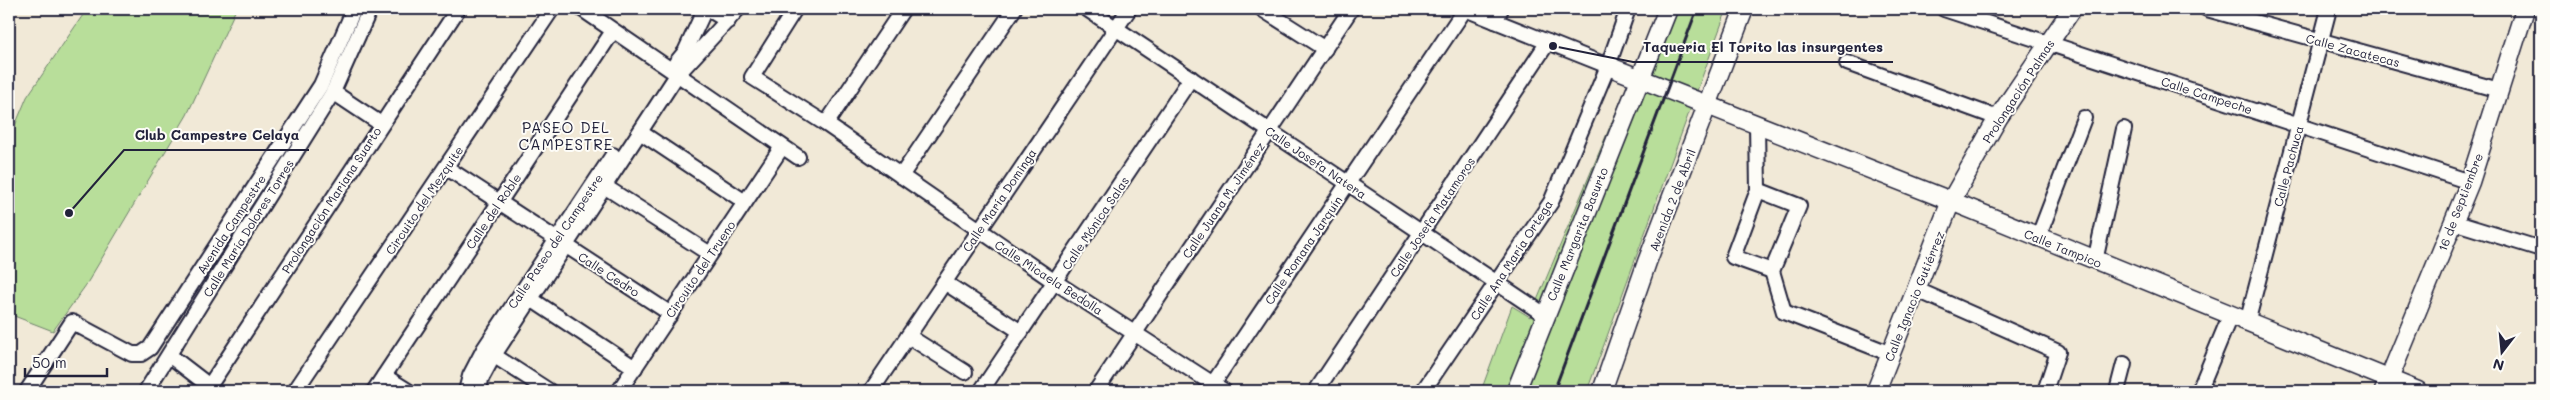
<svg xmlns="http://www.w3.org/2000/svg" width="2550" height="400" font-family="Mali,sans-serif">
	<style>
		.green { fill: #b8de9a; stroke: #6d806a }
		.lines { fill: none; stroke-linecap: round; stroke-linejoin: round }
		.minor-casing { stroke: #22223b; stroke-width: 18 }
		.major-casing { stroke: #22223b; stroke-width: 21 }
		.minor { stroke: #fdfcf7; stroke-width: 14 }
		.major { stroke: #fdfcf7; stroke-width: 18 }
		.rail { stroke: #22223b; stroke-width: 3 }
		.labels { text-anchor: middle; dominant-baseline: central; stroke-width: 4; stroke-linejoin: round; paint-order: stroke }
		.street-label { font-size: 12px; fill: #22223b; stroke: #fdfcf7 }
		.quarter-label { font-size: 15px; letter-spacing: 1px; fill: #22223b; stroke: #fdfcf7 }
		.leader { fill: none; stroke: #22223b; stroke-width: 2 }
		.callout-dot { fill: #22223b; stroke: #fdfcf7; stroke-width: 2 }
		.callout-label { font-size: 14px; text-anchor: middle; font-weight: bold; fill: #22223b; stroke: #fdfcf7; stroke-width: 4; stroke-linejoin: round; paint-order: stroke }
	</style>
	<rect width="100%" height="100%" fill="#f1e9d7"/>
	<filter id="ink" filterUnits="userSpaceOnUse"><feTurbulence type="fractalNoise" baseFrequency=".02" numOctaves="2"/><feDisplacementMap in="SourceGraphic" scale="10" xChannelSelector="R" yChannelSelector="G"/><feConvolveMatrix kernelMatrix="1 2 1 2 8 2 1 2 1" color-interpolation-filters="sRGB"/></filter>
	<g filter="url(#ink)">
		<!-- green -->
		<g class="green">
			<polygon points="87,9 236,9 187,115 86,285 53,331 9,314 9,140 27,97"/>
			<polygon points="1678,9 1727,9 1587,391 1481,391 1512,306 1530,317 1627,86 1655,67"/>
		</g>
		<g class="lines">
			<defs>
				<g id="minor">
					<polyline points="582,9 798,157"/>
					<polyline points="708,9 728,21"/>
					<polyline points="795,9 752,77 826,124 1055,282 1224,391"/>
					<polyline points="1087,9 1545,315"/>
					<polyline points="1262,9 1325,49"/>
					<polyline points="1465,9 1608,66"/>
					<polyline points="1944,9 2470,182"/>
					<polyline points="2207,9 2499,90"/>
					<polyline points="1495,21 1501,9"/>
					<polyline points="676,63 685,52 705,9"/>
					<polyline points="1847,63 1998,118"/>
					<polyline points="333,92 381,124"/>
					<polyline points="826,124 903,9"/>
					<polyline points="1757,124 1758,190 1733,257 1772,271"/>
					<polyline points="640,132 745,202"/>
					<polyline points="447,168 671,314"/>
					<polyline points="901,176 1014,9"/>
					<polyline points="604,186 710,254"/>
					<polyline points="1758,190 1799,206 1772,271 1784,312 1891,354"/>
					<polyline points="2453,222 2541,249"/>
					<polyline points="2038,238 2084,118"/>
					<polyline points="2095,261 2124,129"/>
					<polyline points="944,282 1021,332"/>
					<polyline points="1915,289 2058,352 2045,391"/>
					<polyline points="531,299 635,368"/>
					<polyline points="2247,323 2329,9"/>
					<polyline points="908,336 965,372"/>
					<polyline points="487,351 549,391"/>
					<polyline points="169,355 208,385"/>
					<polyline points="384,376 408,391"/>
					<polyline points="27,391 72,322 132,354 141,354 150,348 321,85 354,9"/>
					<polyline points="146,391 333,92 370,9"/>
					<polyline points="206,391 458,9"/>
					<polyline points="295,391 552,9"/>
					<polyline points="374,391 613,31"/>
					<polyline points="466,391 470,376 484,349 613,155"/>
					<polyline points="479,391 481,379 494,355 677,75 738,9"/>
					<polyline points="619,391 782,147"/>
					<polyline points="871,391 1129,9"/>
					<polyline points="981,391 1191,78"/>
					<polyline points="1096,391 1351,9"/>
					<polyline points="1208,391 1465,9"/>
					<polyline points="1316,391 1548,42"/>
					<polyline points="1423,391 1551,202 1608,66 1628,9"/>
					<polyline points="2117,391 2124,364"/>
					<polyline points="2199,391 2230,316"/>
				</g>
				<g id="major">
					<polyline points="1608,66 1951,201 2418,391"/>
					<polyline points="1516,391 1668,9"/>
					<polyline points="1602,391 1647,262 1744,9"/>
					<polyline points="1876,391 1951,201 1998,118 2072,9"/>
					<polyline points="2384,391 2470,182 2525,9"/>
				</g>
			</defs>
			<!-- minor casing -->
			<use href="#minor" class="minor-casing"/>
			<!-- major casing -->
			<use href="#major" class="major-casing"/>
			<!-- minor -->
			<use href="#minor" class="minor"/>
			<!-- major -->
			<use href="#major" class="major"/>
			<!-- rail -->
			<polyline class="rail" points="1554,391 1697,9"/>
		</g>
	</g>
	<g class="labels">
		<!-- street labels -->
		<g class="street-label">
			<text transform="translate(2353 50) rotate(15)">Calle Zacatecas</text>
			<text transform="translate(2018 91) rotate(-57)">Prolongación Palmas</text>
			<text transform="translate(2207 95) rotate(18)">Calle Campeche</text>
			<text transform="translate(1316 162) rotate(34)">Calle Josefa Natera</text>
			<text transform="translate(2288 166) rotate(-75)">Calle Pachuca</text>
			<text transform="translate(331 200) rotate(-57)">Prolongación Mariana Suarto</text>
			<text transform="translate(424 200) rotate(-56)">Circuito del Mezquite</text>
			<text transform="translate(999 200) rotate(-56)">Calle María Dominga</text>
			<text transform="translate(1223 200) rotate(-56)">Calle Juana M. Jiménez</text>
			<text transform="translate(1672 200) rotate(-69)">Avenida 2 de Abril</text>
			<text transform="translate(2460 202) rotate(-69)">16 de Septiembre</text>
			<text transform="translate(493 211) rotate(-56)">Calle del Roble</text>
			<text transform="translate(1432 217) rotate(-56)">Calle Josefa Matamoros</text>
			<text transform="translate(1095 223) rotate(-56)">Calle Mónica Salas</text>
			<text transform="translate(231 224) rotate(-57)">Avenida Campestre</text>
			<text transform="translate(248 228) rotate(-58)">Calle María Dolores Torres</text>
			<text transform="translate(1577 234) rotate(-68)">Calle Margarita Basurto</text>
			<text transform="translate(555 241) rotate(-56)">Calle Paseo del Campestre</text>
			<text transform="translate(2063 248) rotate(22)">Calle Tampico</text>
			<text transform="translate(1303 250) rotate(-56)">Calle Romana Jarquín</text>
			<text transform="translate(1511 260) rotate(-57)">Calle Ana María Ortega</text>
			<text transform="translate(700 269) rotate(-56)">Circuito del Trueno</text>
			<text transform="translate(609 274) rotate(33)">Calle Cedro</text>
			<text transform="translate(1049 277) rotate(33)">Calle Micaela Bedolla</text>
			<text transform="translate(1914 296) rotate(-68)">Calle Ignacio Gutiérrez</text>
		</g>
		<!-- quarter labels -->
		<g class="quarter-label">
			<text x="566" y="127">PASEO DEL<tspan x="566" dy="17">CAMPESTRE</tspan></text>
		</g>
	</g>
	<!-- callouts -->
	<path class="leader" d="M1553 46L1633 62H1893M69 213L124 150H309"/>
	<g class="callout-dot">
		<circle cx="1553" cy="46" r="5"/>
		<circle cx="69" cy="213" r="5"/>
	</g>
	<g class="callout-label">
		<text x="1763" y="52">Taqueria El Torito las insurgentes</text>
		<text x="217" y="140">Club Campestre Celaya</text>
	</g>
	<!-- margin -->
	<rect width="2550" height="400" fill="none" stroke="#fdfcf7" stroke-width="30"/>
	<rect x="15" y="15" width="2520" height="370" fill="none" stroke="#22223b" stroke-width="2" filter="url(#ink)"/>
	<!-- north arrow -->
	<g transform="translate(2502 352) rotate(196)" stroke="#fdfcf7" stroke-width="4" paint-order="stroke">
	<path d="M0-4L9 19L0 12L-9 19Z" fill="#22223b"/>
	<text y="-8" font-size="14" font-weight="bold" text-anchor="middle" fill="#22223b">N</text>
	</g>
	<!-- scale -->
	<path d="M25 368v8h82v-8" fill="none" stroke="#22223b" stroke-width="2.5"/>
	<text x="32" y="368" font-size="15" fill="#22223b" stroke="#fdfcf7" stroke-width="4" paint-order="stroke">50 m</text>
</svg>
